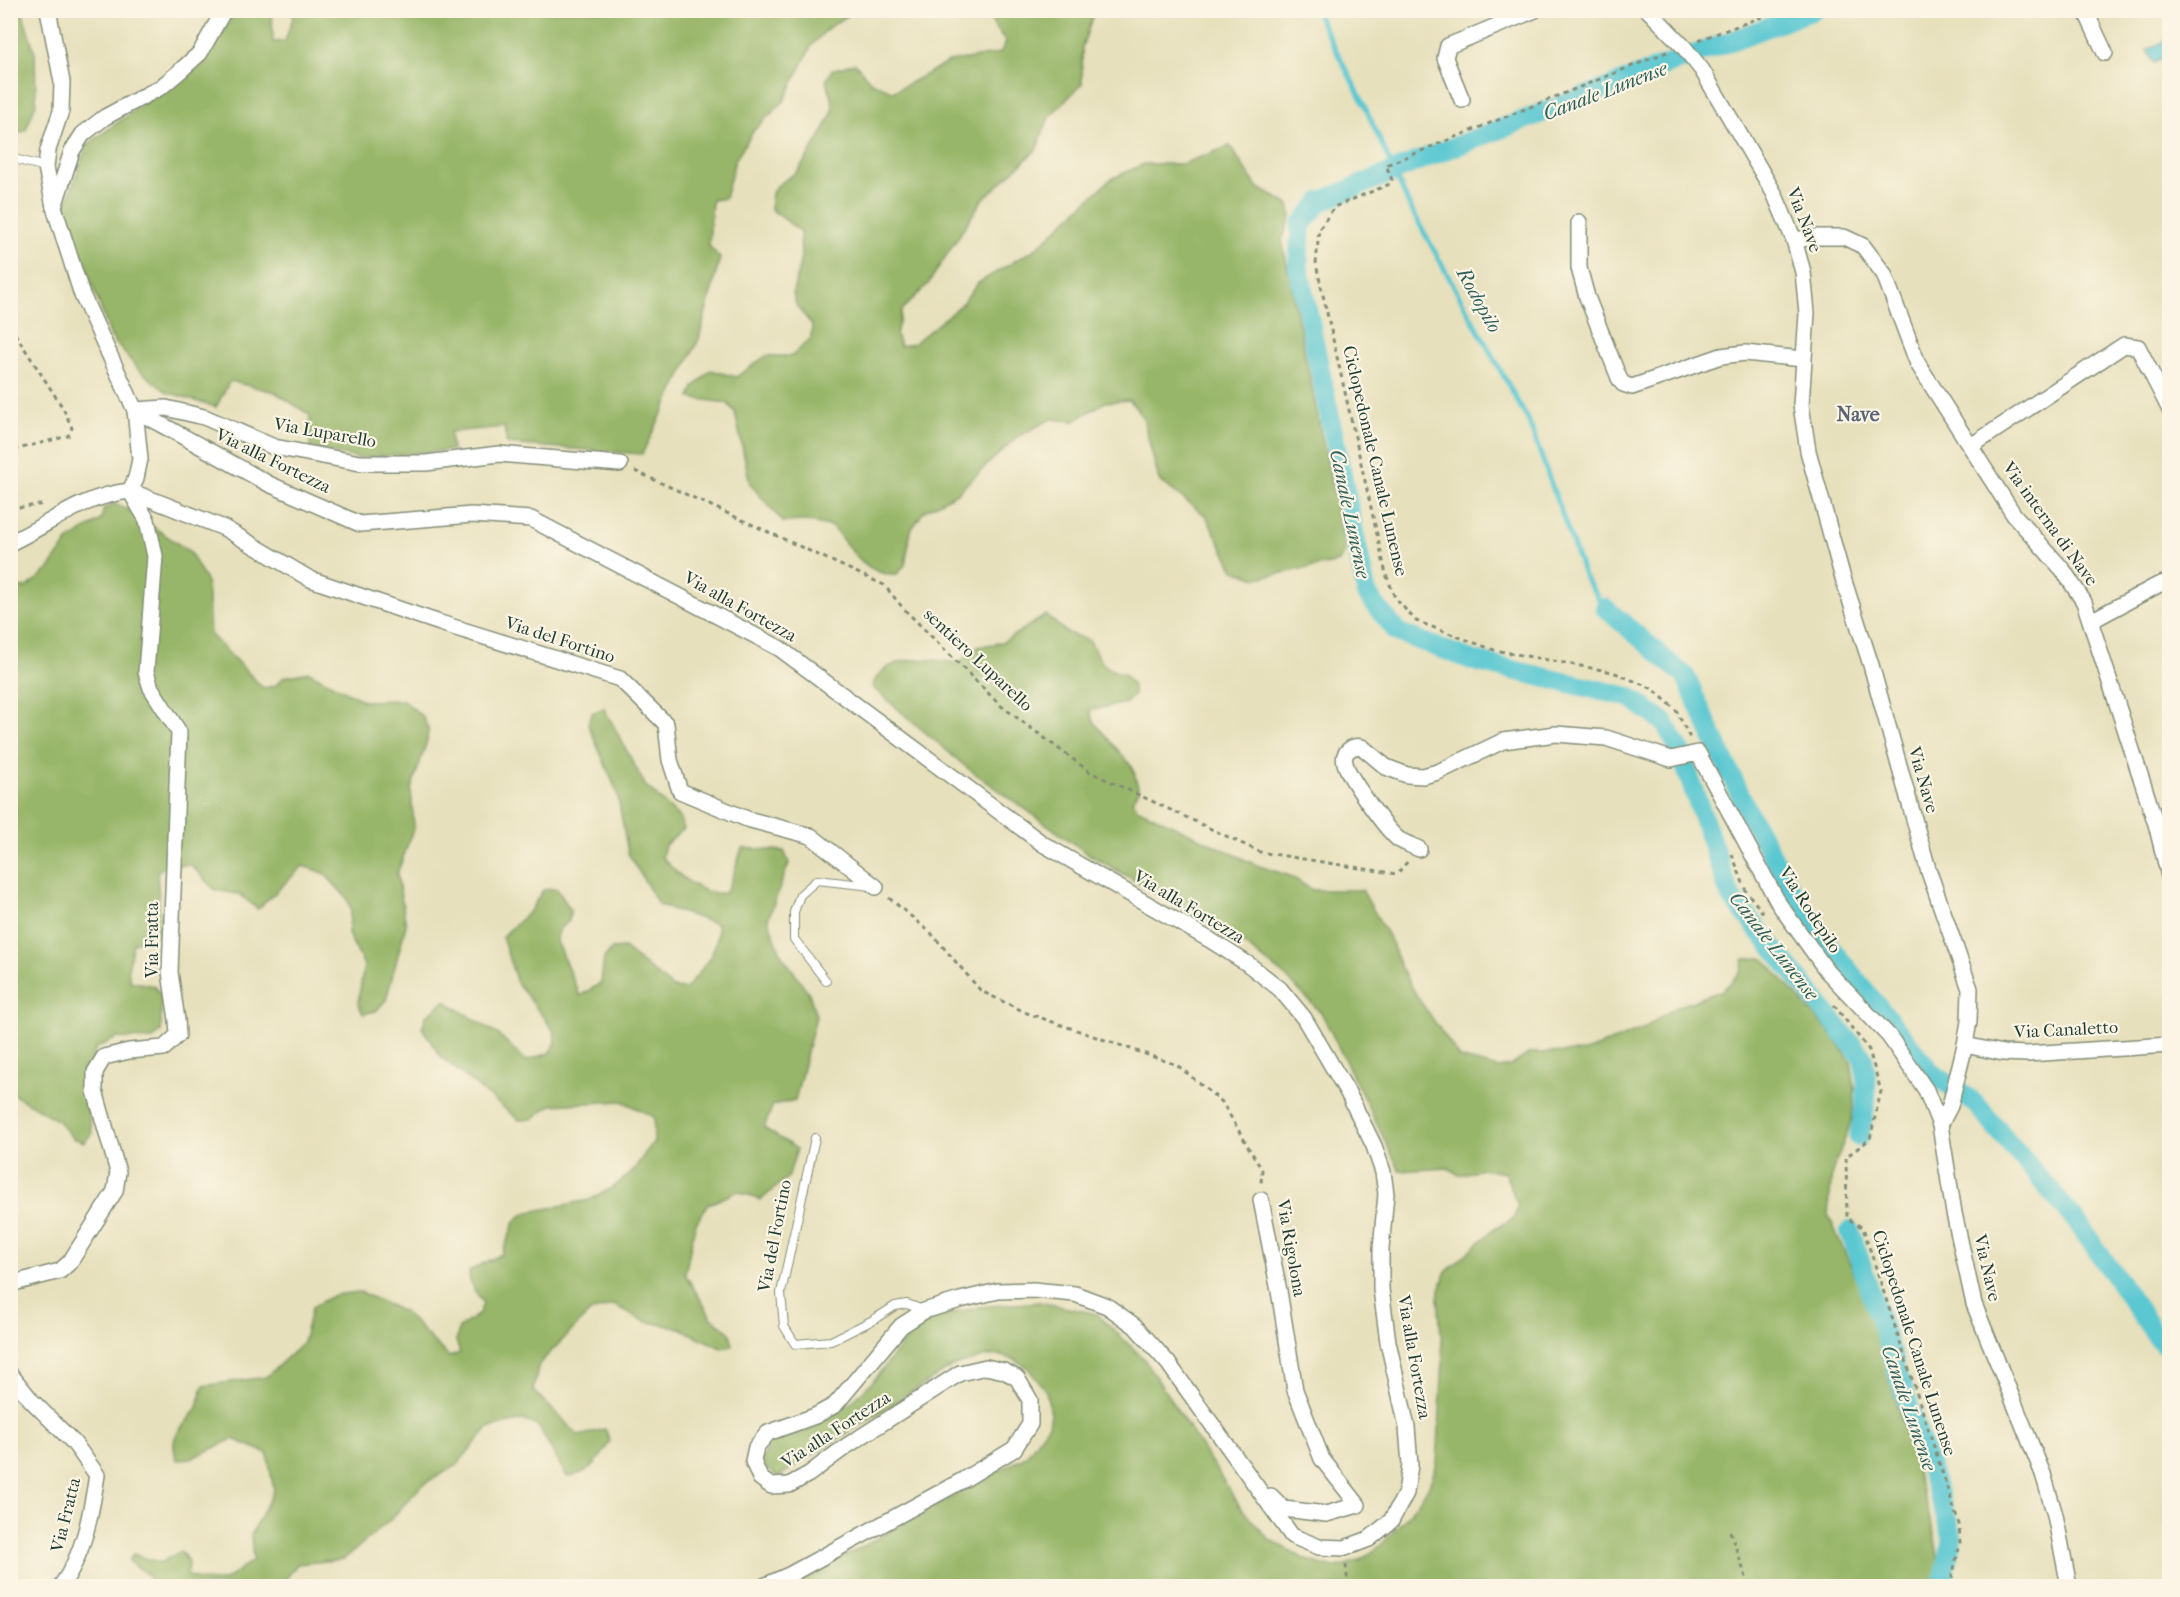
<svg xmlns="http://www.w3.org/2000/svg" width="2180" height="1597" font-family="'IM FELL French Canon',serif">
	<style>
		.forest { fill: #98b669; stroke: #5c7a4e; stroke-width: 1.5 }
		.water { fill: #5ac7d1; stroke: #3c8282; stroke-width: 1.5 }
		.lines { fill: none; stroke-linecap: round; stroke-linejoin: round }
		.stream { stroke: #5ac7d1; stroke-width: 5 }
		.canal { stroke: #5ac7d1; stroke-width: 20 }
		.lane-casing { stroke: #838e78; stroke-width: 10 }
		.street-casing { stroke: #838e78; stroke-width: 18 }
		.path { stroke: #838e78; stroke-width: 3; stroke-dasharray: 4.5 4.5; stroke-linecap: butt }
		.lane { stroke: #fff; stroke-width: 8 }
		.street { stroke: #fff; stroke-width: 15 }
		.labels { text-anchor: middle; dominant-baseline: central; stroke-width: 4.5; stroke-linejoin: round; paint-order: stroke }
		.street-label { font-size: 18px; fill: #1f3d34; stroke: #fcf5e5 }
		.water-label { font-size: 20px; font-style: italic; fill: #2e605b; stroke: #fcf5e5 }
		.neighbourhood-label { font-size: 20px; font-weight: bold; fill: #596475; stroke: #fcf5e5 }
	</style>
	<rect width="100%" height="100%" fill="#fcf5e5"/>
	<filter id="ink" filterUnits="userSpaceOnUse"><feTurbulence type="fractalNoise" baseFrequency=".0167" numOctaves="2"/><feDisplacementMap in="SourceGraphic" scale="12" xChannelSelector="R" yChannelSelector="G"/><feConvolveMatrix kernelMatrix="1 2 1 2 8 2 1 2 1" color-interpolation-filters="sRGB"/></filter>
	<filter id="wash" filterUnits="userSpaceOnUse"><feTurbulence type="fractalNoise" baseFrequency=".008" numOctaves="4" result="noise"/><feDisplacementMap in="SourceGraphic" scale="24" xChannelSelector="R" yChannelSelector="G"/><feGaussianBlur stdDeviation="1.35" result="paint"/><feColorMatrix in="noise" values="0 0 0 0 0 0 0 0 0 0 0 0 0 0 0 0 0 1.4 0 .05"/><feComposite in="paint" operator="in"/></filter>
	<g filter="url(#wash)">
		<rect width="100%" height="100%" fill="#e7e0bc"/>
		<!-- forest -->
		<g class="forest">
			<polygon points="10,11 22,11 35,53 36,103 26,130 11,137"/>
			<polygon points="236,11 272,11 273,42 285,41 293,18 292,11 855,11 828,28 812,45 784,101 754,130 735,160 725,198 712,200 709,246 720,258 699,339 642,454 507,444 504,427 450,432 452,450 358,458 310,448 310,415 275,392 230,381 216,407 167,392 138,369 111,337 65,208 87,145 208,56"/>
			<path d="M976 11H1093L1094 13 1082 47V84L1049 117 1036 150 982 200 928 284 902 310 896 334 900 346 913 344 961 305 978 283 1035 249 1111 179 1144 164H1182L1230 146 1257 187 1289 205 1291 217 1282 240 1345 551 1339 562 1257 578 1234 570 1206 516 1159 480 1143 418 1130 400 1105 402 1074 421 1051 419 1017 437 957 493 924 511 911 530 905 565 897 574C868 578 848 547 833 527L806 521 783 522 750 484 735 412 727 403 690 398 694 387 711 370 736 377 766 356H792L811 338 812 325 796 305 793 293 801 257 800 231 771 209C769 180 783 186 798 170 806 161 831 120 833 109 834 100 828 89 826 81L832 70 855 63 870 81 893 92 949 62 1000 53 1006 42 986 13Z"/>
			<polygon points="115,504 127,509 190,552 207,583 210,634 263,688 275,686 284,677 309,672 364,701 403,700 423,717 428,729 427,741 411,790 414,827 397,874 406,925 386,1000 376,1011 363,1014 358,1003 364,965 348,934 351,910 347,898 324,873 303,866 258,909 239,894 215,890 191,865 167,865 157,872 161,926 155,936 133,943 128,969 130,981 154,986 161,995 161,1031 153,1039 117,1038 96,1048 83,1082 92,1133 84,1142 73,1138 57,1120 14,1095 10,1089 10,589 27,587 48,570 69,540 101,520 104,508"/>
			<path d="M1046 615 1066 632 1090 641C1100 660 1102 669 1124 674L1132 684 1134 695 1126 703 1090 710 1093 721 1133 768 1139 791 1132 801 1137 808 1256 865 1290 876 1312 890H1362L1392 943 1400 966 1418 998 1460 1058 1498 1068 1510 1066 1530 1053 1584 1052 1643 1029 1674 1008 1723 990 1741 972 1744 959 1763 958 1836 1040 1851 1062 1855 1089 1852 1120 1832 1172 1828 1214 1869 1308 1934 1533 1940 1569 1935 1586H785L853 1552 1026 1456 1049 1425 1051 1414 1046 1391 1027 1367 1016 1360 999 1355 987 1356 951 1367 778 1477 766 1469 762 1461 769 1444 811 1429 853 1401 874 1380 910 1334 937 1317 979 1307 1039 1302 1097 1314 1144 1359 1241 1508 1269 1539 1304 1559 1333 1568 1359 1561 1380 1546 1406 1518 1428 1488 1437 1464 1443 1359 1438 1297 1445 1273 1493 1230 1514 1218 1518 1206 1505 1173 1482 1169 1459 1175 1448 1168 1400 1171 1322 1014 1286 977 1240 941 1087 853 966 767 872 687C884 653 928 658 958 663L978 647 1003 642Z"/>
			<path d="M604 708 645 785 680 818 684 829 665 845 662 857C678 875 700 896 725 893L731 882 742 848 784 851 789 863 768 919 781 954 809 993 816 1016 795 1100 773 1105 764 1128 797 1149 788 1177 761 1200 738 1191 707 1205 695 1225 685 1274 711 1317 730 1333 733 1346 721 1348 679 1328 644 1321 614 1305 590 1312 539 1364 533 1390 579 1436 605 1429 610 1441C599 1461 592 1473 567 1477L538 1426 523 1420 488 1428 456 1466 423 1484 390 1520 344 1559 297 1564 281 1586H151L149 1576 129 1561 133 1554 160 1563 181 1551 188 1562 187 1575 199 1580 224 1581 253 1560 251 1535 274 1490 267 1453 233 1439 190 1459 177 1460C167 1433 183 1430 196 1409 199 1403 201 1393 203 1386L266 1377 303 1343 312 1307 334 1295 360 1292 404 1312 449 1357 460 1353 456 1341 459 1328 479 1314 483 1303 470 1283 469 1271 502 1254 515 1221 525 1213 589 1200 612 1188 632 1172 654 1141V1117L622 1101 551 1105 532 1119 519 1120 442 1058 422 1028 426 1016 445 1001 499 1035 526 1061 549 1053 556 1043 554 1031 517 983 502 937 530 911 543 890 557 889 570 909 569 921 559 929 556 941 580 996 601 983 604 958 612 949 624 948 673 988 686 989C701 970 721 950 717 924L659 905 628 853 617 792 588 724 592 713Z"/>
		</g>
		<!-- water -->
		<polygon class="water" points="2169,39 2169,55 2154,63 2147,50"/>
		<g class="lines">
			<!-- stream -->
			<polyline class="stream" points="1315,10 1362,100 1409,205 1529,422 1585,578 1605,608"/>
			<!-- canal -->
			<g class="canal">
				<path d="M1814 10 1653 70 1428 157 1320 202 1301 225 1298 265 1367 594 1397 632 1474 661 1629 697 1664 722 1679 749 1688 774 1730 895 1863 1058C1870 1086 1865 1109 1859 1137"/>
				<polyline points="1605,608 1685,676 1749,814 1807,919 1932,1073 1974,1102 2078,1223 2158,1338 2170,1350"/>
				<polyline points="1850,1231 1953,1538 1942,1586"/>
			</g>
		</g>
	</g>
	<g filter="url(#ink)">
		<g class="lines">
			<defs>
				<g id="lane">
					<polyline points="10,158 46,167"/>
					<polyline points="826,981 794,939 794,912 800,895 817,880 872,886"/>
					<polyline points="815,1138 781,1293 784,1326 795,1344 831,1341 873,1320 895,1306 907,1304 923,1310"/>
				</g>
				<g id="street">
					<polyline points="48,10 62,82 61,111 48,150 46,167 54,207 82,295 135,410 140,459 136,478 130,491"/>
					<polyline points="1648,10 1683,46 1702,70 1774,193 1794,240 1803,272 1807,313 1801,405 1808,451 1842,575 1871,665 1928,869 1970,989 1969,1021 1965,1045 1950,1106 1940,1125"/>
					<polyline points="2085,10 2105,53"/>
					<polyline points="1462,100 1445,58 1448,46 1535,10"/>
					<polyline points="54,207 72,151 83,134 105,117 161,87 179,72 200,53 224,10"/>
					<polyline points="1579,222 1579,268 1587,297 1619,378 1623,384 1632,387 1721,356 1745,353 1803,359"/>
					<polyline points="1794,240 1816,237 1844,237 1863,246 1884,274 1918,364 2014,515 2063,570 2084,602 2156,824 2170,880"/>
					<polyline points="135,410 269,484 360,524 472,515 531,519 779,648 1043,844 1210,940 1248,964 1280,989 1304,1018 1348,1093 1374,1146 1383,1172 1386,1194 1381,1249 1381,1289 1388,1342 1407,1427 1410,1465 1406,1493 1391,1521 1369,1539 1345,1548 1319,1547 1292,1536 1168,1363 1135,1326 1107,1306 1075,1294 1033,1290 998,1291 960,1300 924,1311 901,1326 835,1405 815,1416 768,1433 756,1447 753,1461 760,1478 771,1486 789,1485 809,1474 845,1447 960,1373 986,1367 1004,1371 1017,1378 1030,1400 1030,1424 1014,1449 963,1480 791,1574 764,1586"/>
					<polyline points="135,410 166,408 204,417 274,447 360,463 426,463 499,454 620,464"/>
					<polyline points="1971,446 2124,345 2138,347 2170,410"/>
					<path d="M10 543C52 523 82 496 130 491L224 528 310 579 440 623 620 679 666 724 670 760 680 791 747 819 811 836 876 887"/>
					<polyline points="2091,621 2158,585 2167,582 2170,583"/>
					<path d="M1419 849C1413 846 1404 843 1398 839 1386 829 1348 777 1345 763 1342 752 1352 745 1362 747L1386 767 1407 775 1423 776 1438 772 1503 741 1556 734 1606 738 1671 759 1698 753 1779 904 1827 971 1889 1036 1926 1090 1940 1125 1954 1213 1974 1304 2043 1474 2055 1515 2069 1586"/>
					<polyline points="1965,1045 2003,1053 2027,1054 2170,1045"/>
					<polyline points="1261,1200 1279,1291 1295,1390 1322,1459 1358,1505 1326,1514 1284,1509 1271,1496"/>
					<polyline points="10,1284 60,1271 70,1262 115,1191 118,1172 95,1091 95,1072 104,1057 129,1051 164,1048 178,1035 177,1020 170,972 179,732 151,688 146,672 155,556 147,520 130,491"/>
					<path d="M10 1374 31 1400 74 1443 97 1475C91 1513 84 1555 61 1586"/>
				</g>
			</defs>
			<!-- lane casing -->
			<use href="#lane" class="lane-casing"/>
			<!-- street casing -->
			<use href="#street" class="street-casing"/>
			<!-- path -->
			<g class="path">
				<polyline points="1699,40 1781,10"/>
				<polyline points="1667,52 1386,165 1392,180 1390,184 1334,207 1319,230 1316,264 1386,574 1395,598 1416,621 1494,650 1613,672 1653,689 1676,710 1690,738"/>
				<polyline points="10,326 63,408 72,428 68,436 10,451"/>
				<polyline points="635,471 884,585 903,608 1000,705 1090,772 1260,852 1397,874 1408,861"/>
				<polyline points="10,509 45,504"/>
				<polyline points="1732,854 1746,891 1764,914"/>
				<polyline points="889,898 931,933 981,991 1027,1013 1177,1065 1222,1102 1262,1170 1261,1183"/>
				<polyline points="1834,1005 1869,1050 1881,1091 1870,1139 1846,1157 1847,1218 1863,1228 1959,1524 1960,1543 1950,1586"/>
				<polyline points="1730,1531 1749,1586"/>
				<polyline points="1346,1565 1348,1586"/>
			</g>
			<!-- lane -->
			<use href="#lane" class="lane"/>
			<!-- street -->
			<use href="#street" class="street"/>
		</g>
	</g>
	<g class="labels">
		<!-- street labels -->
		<g class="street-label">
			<text transform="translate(1804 220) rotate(69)">Via Nave</text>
			<text transform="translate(325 433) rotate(10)">Via Luparello</text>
			<text transform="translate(273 461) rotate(26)">Via alla Fortezza</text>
			<text transform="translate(1375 461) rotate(77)">Ciclopedonale Canale Lunense</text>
			<text transform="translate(2050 524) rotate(54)">Via interna di Nave</text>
			<text transform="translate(740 607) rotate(29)">Via alla Fortezza</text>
			<text transform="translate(560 640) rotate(18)">Via del Fortino</text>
			<text transform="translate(978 660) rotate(43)">sentiero Luparello</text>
			<text transform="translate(1923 780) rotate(74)">Via Nave</text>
			<text transform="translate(1189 907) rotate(31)">Via alla Fortezza</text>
			<text transform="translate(1810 910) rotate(57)">Via Rodepilo</text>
			<text transform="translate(152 940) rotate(-90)">Via Fratta</text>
			<text transform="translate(2066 1030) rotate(-3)">Via Canaletto</text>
			<text transform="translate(775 1236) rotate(-79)">Via del Fortino</text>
			<text transform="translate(1291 1248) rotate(80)">Via Rigolona</text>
			<text transform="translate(1987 1268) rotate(77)">Via Nave</text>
			<text transform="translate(1914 1343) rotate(72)">Ciclopedonale Canale Lunense</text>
			<text transform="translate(1414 1357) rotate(80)">Via alla Fortezza</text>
			<text transform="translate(836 1430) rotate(-33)">Via alla Fortezza</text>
			<text transform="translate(66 1515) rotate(-76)">Via Fratta</text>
		</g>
		<!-- water labels -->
		<g class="water-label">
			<text transform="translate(1605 91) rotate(-21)">Canale Lunense</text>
			<text transform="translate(1479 300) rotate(61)">Rodopilo</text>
			<text transform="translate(1350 514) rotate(78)">Canale Lunense</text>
			<text transform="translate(1774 946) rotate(52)">Canale Lunense</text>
			<text transform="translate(1909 1408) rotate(71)">Canale Lunense</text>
		</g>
		<!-- neighbourhood labels -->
		<g class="neighbourhood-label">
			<text x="1858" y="414">Nave</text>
		</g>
	</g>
	<!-- margin -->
	<rect width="2180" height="1597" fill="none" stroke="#fcf5e5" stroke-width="36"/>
</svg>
